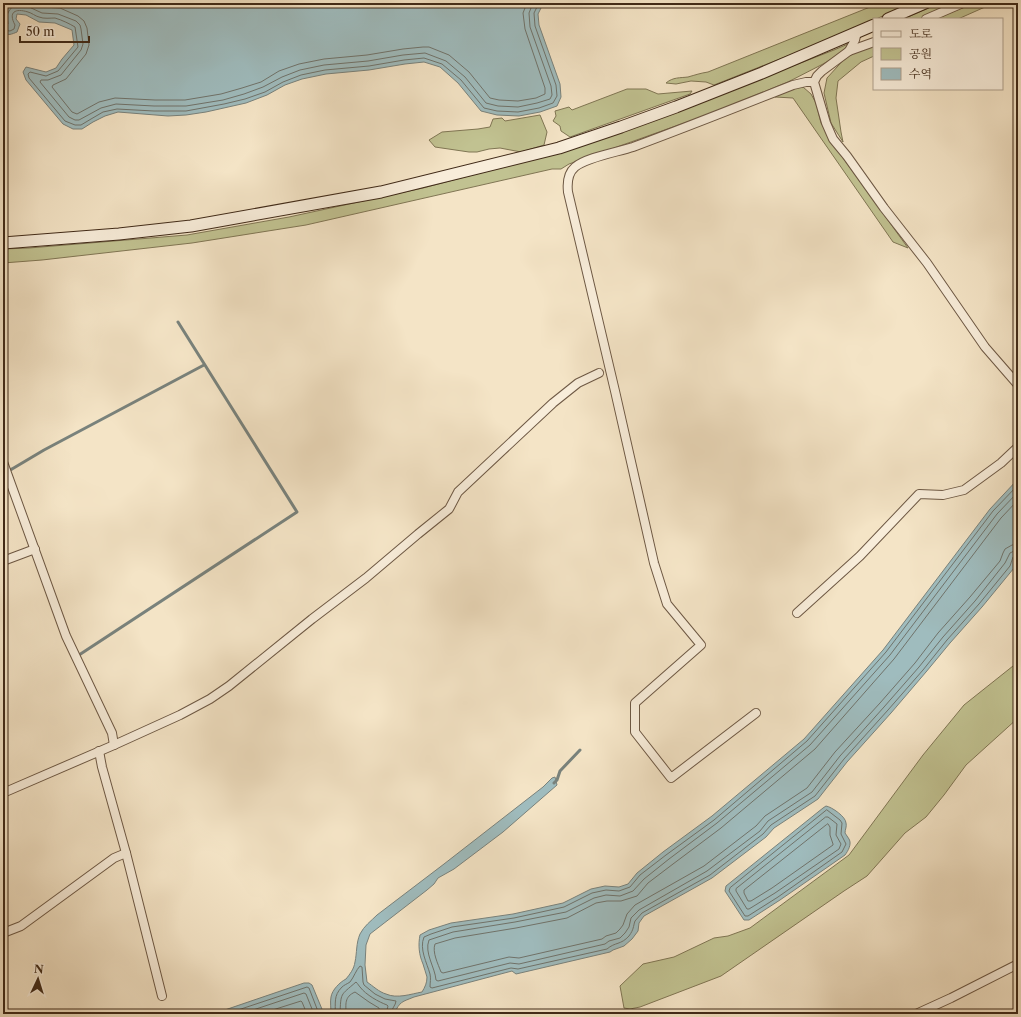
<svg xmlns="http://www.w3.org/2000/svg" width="1021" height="1017" font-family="'Libre Caslon Text','Noto Serif KR',serif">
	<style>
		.green { fill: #c1c291; stroke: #807654 }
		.water { fill: #9fbcbe; stroke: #79827c }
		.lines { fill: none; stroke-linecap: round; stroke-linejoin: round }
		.shore { stroke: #70736b; stroke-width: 1 }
		.stream { stroke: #79827c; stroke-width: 3 }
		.street-casing { stroke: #6d5844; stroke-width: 10 }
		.secondary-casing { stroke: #402a18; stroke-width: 13 }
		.street { stroke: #f8edda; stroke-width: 8 }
		.secondary { stroke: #f8edda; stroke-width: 11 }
	</style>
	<rect width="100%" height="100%" fill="#f4e4c6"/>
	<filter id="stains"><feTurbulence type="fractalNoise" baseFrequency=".005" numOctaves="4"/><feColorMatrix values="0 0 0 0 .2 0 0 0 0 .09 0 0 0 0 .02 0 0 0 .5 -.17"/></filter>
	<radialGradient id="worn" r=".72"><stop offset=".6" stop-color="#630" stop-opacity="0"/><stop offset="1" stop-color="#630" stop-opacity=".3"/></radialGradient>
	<!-- green -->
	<g class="green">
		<path d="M880 3H912L876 19H874V20L828 40 714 85 706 82 691 81 676 84 666 83C673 77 680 78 688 77 695 75 701 73 708 72Z"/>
		<polygon points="940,3 958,3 921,19 903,19"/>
		<polygon points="974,3 994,3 958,19 935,19"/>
		<polygon points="848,44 848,47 843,52 823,64 788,82 704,116 569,164 561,169 552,169 306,225 192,243 42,260 3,263 3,249 29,248 187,235 289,217 423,188 552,154 632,128 834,50"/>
		<polygon points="874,44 874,56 861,62 838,81 836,98 841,132 843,142 831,123 824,93 827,78 848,55"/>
		<polygon points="792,87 803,87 811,94 816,103 821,123 838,151 908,248 893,242 793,98 775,97"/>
		<polygon points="627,89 646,89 658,94 692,91 690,94 570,137 561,131 560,126 553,121 556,116 555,111 569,107 572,110"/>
		<polygon points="540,115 547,132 544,145 521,152 500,148 489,149 477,152 469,152 435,147 429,140 442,132 478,129 490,127 493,119 502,118 505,121"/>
		<polygon points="1018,662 1018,718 966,765 944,795 926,817 905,833 867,876 844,891 721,976 640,1007 630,1009 624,1008 620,986 643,964 674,957 714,938 728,936 750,928 849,855 923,755 964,705"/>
	</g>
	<!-- water -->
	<g class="water">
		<path d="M3 3H545L542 6 538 14 539 25 560 84 561 97 557 106 540 112 519 116 497 115 481 111 458 83 440 67 424 62 405 64 369 70 326 74 302 79 285 85 267 95 246 103 206 112 186 115 168 116 118 112 105 116 93 122 82 129H73L63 124 52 111 26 80 23 72 26 67 46 72 56 68 62 59 74 45 72 30 55 23 39 22 26 15 17 14 16 19 20 24 17 32C12 34 8 36 3 33Z"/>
		<path d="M1018 479V554L1014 568 982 607 950 643 926 672 891 713 847 762 818 799 774 828 766 837 712 878 644 916 639 923 638 931 632 939 624 946 613 950 610 952 516 974 512 971 414 997C402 1002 400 1001 394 1014H331C331 1008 330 1002 331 997 332 990 340 982 346 979 350 974 354 969 355 962 357 953 356 943 360 934 364 926 371 921 377 915L444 864 543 787 552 778 555 777 557 785 503 832 454 869 438 878 434 884 427 890 370 934 366 945 365 965 367 982C373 986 379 992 386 994 397 999 411 994 422 992 425 987 427 983 427 977 426 973 424 968 423 964 419 955 418 945 420 935L429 930 451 923 513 914 563 903 591 889 605 886 619 887 628 884 637 873 663 852 712 816 804 739 883 650 990 509Z"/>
		<path d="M826 806C832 807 846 817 846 823 847 826 845 830 845 833 846 835 848 837 849 839 852 844 848 851 845 855L780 900 749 920H744L725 891 726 886 823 808Z"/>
		<polygon points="304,983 309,983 312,985 324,1014 213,1014"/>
	</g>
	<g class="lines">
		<!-- shore -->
		<g class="shore">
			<polyline points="35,3 43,7 60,8 78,16 84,21 87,28 89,45 86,54 66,79 53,85 52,87 72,112 77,114 99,102 115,98 155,100 185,100 221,94 242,88 261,82 279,71 299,64 324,59 367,55 403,49 423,47 429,47 449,55 469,72 490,98 499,100 518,101 536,98 545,94 545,88 525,29 523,13 527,3"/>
			<polyline points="3,25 7,25 8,24 7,15 9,11 12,7 17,5 29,7 42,13 58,14 76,21 80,25 81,29 83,44 81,50 61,75 48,80 41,80 40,82 69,117 75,120 79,120 101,108 116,104 154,106 186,106 223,100 244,94 263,87 282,77 300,70 324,65 368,61 403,55 425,53 446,61 465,77 486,103 498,106 518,107 537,103 550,99 552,95 551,86 530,27 529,13 533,3"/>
			<path d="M3 30 10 31 14 29 15 25C8 12 15 8 28 12 32 13 35 16 39 17 44 19 50 18 55 18 62 20 70 24 75 27L78 47 58 71 46 76 30 72 28 74 29 78 65 121 75 125H81L91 119 103 112 117 109 154 111H186L224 104 245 99 265 92 283 82 301 75 325 70 369 66 404 60 424 58 442 64 461 80 484 108 497 111 518 112 539 108 553 103 557 96 556 85 535 26 534 13 539 3"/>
			<path d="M1018 485 993 511 886 652 807 741 714 820 666 855 640 875 630 887 619 891 606 890 592 893 564 907 514 918 452 927 431 934 424 937C419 949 427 963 430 974 431 978 430 983 430 987L432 988 511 968 518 969 607 949C615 942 621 945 629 936 634 929 633 927 635 921 637 918 640 916 642 913L710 875 763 834 771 825 815 796 844 759 888 710 923 670 947 640 979 604 1010 566 1013 557 1018 555"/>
			<path d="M1018 492 997 514 890 655 810 745 717 823 669 859 644 879 633 891 620 896 606 895 594 898 566 912 515 922 453 932 429 940C424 953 435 967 436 980L438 981 510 963 519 964 605 944 609 941 620 938 625 933 629 927 631 918 639 910 707 871 760 831 768 821 812 792 840 756 884 707 919 667 943 637 975 601 1005 563 1010 553 1014 551 1018 550"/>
			<path d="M1018 500 1001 518 894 659 815 749 721 828 673 864 648 883 637 896 621 901H607L596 903 567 918 516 928 455 938 435 944C432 952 438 964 441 972L443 973 509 957 519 958 602 939 606 936 616 933 620 929 623 925 627 914 635 905 704 866 756 826 765 816 807 788 835 752 880 703 915 663 938 633 970 597 1000 561 1003 553 1005 549 1012 545 1018 544"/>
			<polygon points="827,810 840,820 842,823 841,834 846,844 842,852 778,897 748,916 745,916 729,891 730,888"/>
			<polygon points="826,817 828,817 837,824 836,835 841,844 839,849 775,893 749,909 747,909 736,891 736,889"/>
			<polygon points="828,824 830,827 830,835 833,844 833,845 772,888 751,901 748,901 744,893 744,890 826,825"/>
			<polyline points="226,1014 307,987 309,988 319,1014"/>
			<polyline points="241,1014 304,993 306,994 314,1014"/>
			<polyline points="260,1014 301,1001 302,1002 307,1014"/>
			<path d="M335 1014C336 1003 333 996 342 987 344 985 347 984 350 982 354 977 356 970 360 966L362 967 363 982 364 985 375 994 385 999 396 1001C396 1005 391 1009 391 1014"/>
			<path d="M340 1014C341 992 340 996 356 982 358 984 359 986 360 987 366 995 379 1002 387 1005L388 1006 386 1014"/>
			<path d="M346 1014C346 1004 344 997 355 992L369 1002 379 1008 380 1014"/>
		</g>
		<!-- stream -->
		<g class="stream">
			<polyline points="7,471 12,469 44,450 204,365"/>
			<polyline points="79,655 297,512 178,322"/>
			<polyline points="554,783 557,780 560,771 580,750"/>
		</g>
		<defs>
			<g id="street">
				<polyline points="926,19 963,3"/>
				<polyline points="857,32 855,40 849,51 822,71 817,76 814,82 826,123 833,139 847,156 884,208 927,263 985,347 1018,385"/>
				<polyline points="849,51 874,42"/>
				<polyline points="3,462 66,636 112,733 114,745"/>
				<polyline points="3,561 35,549"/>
				<polyline points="797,613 860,556 919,494 943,495 964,490 1001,463 1018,447"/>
				<path d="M756 713 671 778 635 732V703L701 645 667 604 654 563 615 391 568 192C567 183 568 173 575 167 587 157 618 152 633 147 687 127 740 106 793 85L806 82H814"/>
				<polyline points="99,751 102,767 126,853 162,996"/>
				<polyline points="3,793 114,745 180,715 210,699 229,686 312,619 366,578 418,534 449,509 458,492 553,403 578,383 599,373"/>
				<polyline points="3,933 21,926 114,858 126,853"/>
				<polyline points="916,1014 951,998 1018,964"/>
			</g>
			<g id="secondary">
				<polyline points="888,19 925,3"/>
				<polyline points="3,243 119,234 191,226 381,192 559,148 621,127 676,107 762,73 874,25"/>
			</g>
		</defs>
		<!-- street casing -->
		<use href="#street" class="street-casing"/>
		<!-- secondary casing -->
		<use href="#secondary" class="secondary-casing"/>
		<!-- street -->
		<use href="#street" class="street"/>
		<!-- secondary -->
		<use href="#secondary" class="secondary"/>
	</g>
	<!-- margin -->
	<rect width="1021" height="1017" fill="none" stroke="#f4e4c6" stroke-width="16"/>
	<rect x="4" y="4" width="1013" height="1009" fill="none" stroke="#402a18" stroke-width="2"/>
	<rect x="8" y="8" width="1005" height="1001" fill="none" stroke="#402a18"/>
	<!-- legend -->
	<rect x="873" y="18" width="130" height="72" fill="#f8edda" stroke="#ae9f8c"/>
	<rect x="881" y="31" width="20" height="6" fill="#f8edda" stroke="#ae9f8c"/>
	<text x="909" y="38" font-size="12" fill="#402a18">도로</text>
	<rect x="881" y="48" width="20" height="12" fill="#c1c291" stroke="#ae9f8c"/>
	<text x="909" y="58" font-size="12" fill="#402a18">공원</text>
	<rect x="881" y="68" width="20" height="12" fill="#9fbcbe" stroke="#ae9f8c"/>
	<text x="909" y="78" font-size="12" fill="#402a18">수역</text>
	<!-- north arrow -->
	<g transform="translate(38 979) rotate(4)" stroke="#f8edda" stroke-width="3" paint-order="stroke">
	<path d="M0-3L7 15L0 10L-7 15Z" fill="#402a18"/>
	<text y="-6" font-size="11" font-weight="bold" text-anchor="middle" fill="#402a18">N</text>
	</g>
	<!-- scale -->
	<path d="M20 36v6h69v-6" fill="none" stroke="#402a18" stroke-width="2"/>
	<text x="26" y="36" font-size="12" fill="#402a18" stroke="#f8edda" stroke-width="3" paint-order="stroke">50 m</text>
	<rect width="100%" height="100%" filter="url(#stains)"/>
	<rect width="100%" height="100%" fill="url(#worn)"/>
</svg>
